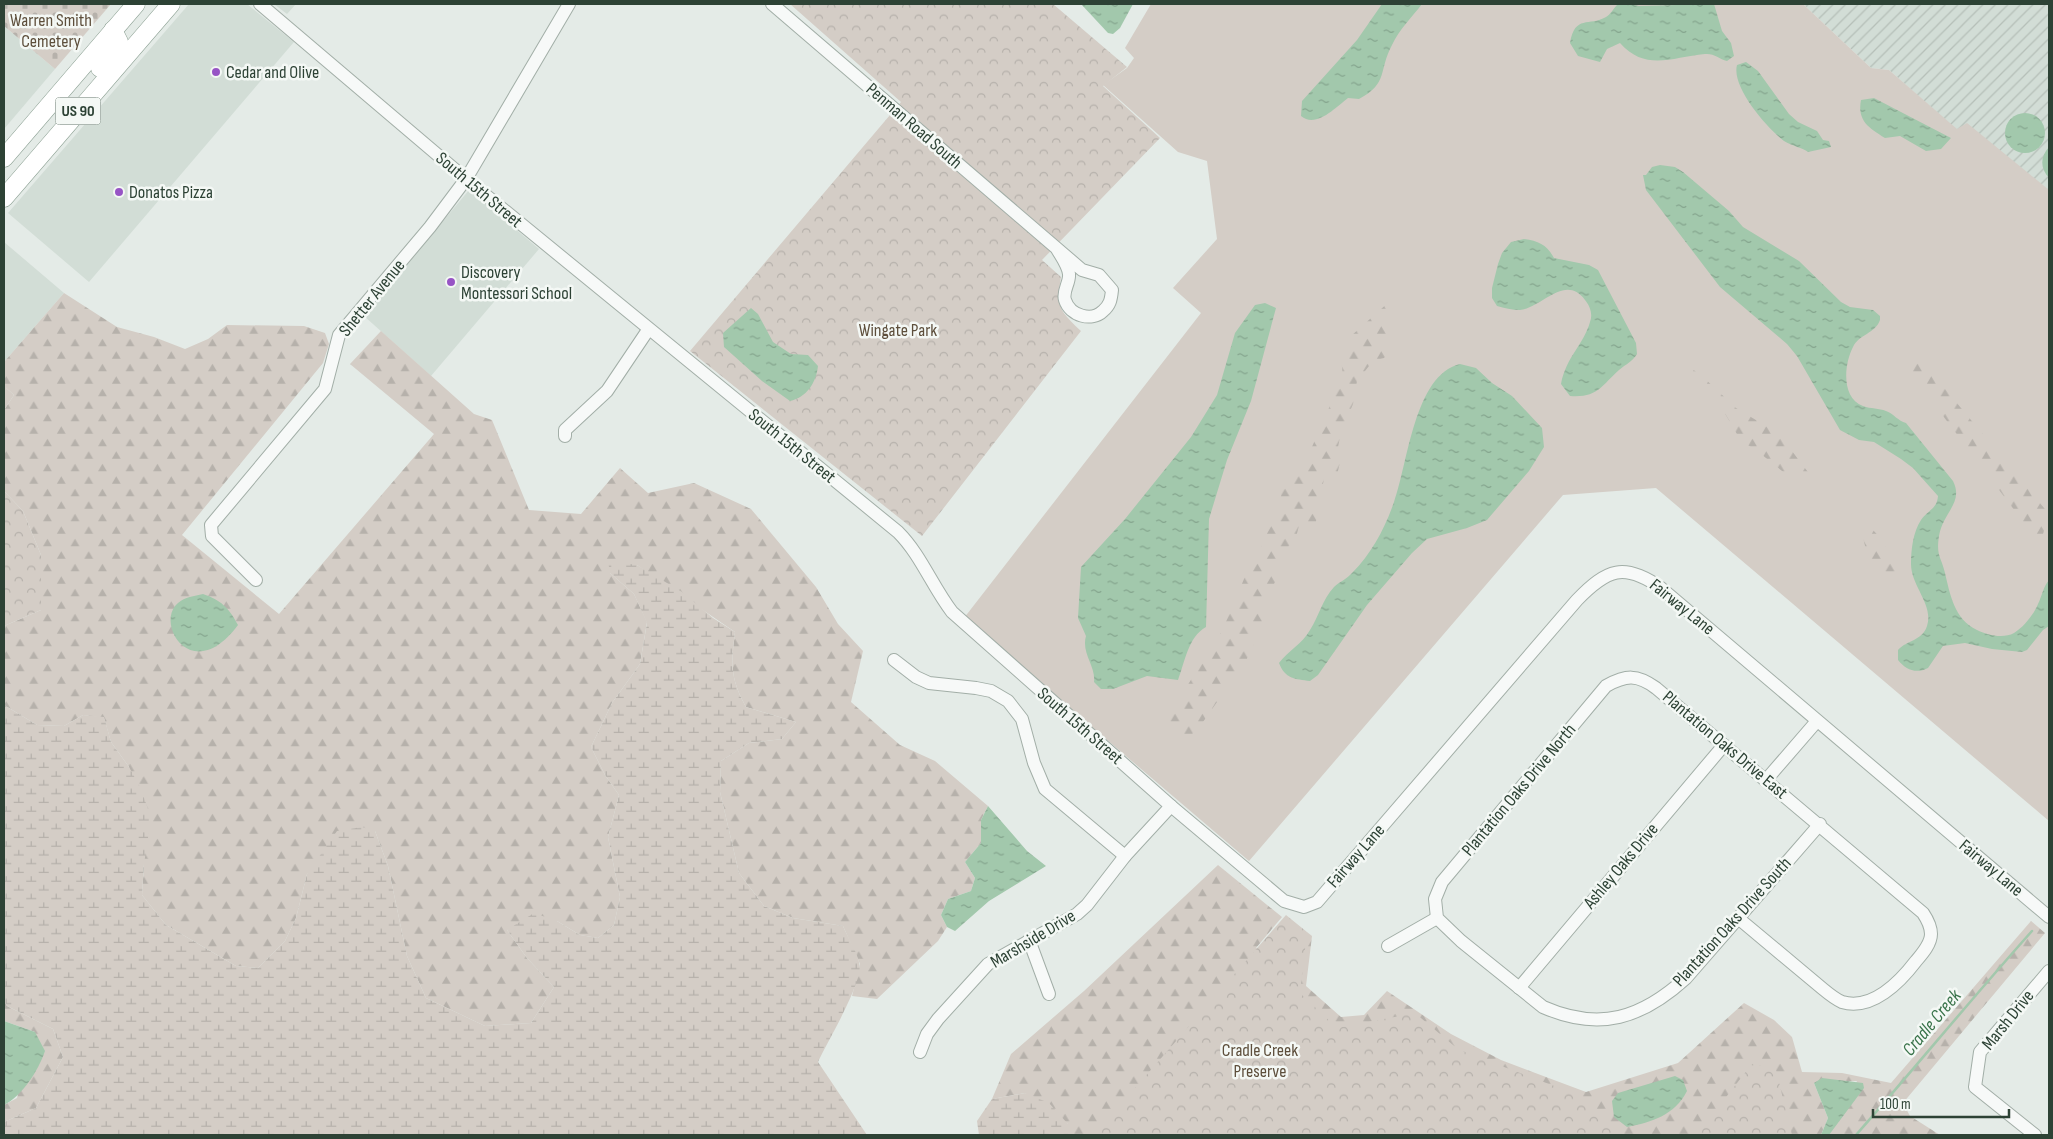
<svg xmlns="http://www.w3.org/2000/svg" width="2053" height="1139" font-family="'Sofia Sans Condensed',sans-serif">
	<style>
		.built { fill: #d2ddd6 }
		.industrial { fill: url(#industrial-furrows) }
		.grass { fill: #d4cdc6 }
		.forest { fill: url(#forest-firs) }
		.wetland { fill: url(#wetland-marsh) }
		.cemetery { fill: url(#cemetery-stones) }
		.park { fill: url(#park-crowns) }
		.water { fill: url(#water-ripples) }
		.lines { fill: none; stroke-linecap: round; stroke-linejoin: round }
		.stream { stroke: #a2c8ac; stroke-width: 2.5 }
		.minor-casing { stroke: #a2aea7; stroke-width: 14 }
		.highway-casing { stroke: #8da194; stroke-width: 19 }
		.minor { stroke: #f7f9f8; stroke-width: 12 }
		.highway { stroke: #fff; stroke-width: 18 }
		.poi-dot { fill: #9754c5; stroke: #f4f8f5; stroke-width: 2 }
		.labels { text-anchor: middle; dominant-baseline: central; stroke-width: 5; stroke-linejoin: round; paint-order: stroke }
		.shield { fill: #f4f8f5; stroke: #69796f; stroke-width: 1 }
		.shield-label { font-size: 16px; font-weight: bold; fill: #2d4235 }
		.park-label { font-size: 18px; fill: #5d4e3b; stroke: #f4f8f5 }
		.poi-label { font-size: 18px; fill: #2d4235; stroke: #f4f8f5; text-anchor: start }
		.street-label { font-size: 18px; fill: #2d4235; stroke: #f4f8f5 }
		.water-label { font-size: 19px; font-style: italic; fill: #3a744b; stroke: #f4f8f5 }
	</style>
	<defs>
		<pattern id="industrial-furrows" width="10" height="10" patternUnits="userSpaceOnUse" patternTransform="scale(1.25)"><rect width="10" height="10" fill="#d2ddd6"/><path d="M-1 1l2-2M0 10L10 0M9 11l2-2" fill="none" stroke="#b5bfb8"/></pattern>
		<pattern id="forest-firs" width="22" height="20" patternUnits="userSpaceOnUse" patternTransform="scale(1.25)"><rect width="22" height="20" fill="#d4cdc6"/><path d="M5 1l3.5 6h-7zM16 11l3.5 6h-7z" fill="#b6b1ab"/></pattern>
		<pattern id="wetland-marsh" width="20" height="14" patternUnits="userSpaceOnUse" patternTransform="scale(1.25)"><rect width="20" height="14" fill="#d4cdc6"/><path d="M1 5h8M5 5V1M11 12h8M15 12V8" fill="none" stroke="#b6b1ab"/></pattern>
		<pattern id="cemetery-stones" width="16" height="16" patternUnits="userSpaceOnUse" patternTransform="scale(1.25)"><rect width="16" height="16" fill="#d4cdc6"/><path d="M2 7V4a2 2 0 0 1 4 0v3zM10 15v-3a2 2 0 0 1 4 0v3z" fill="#b6b1ab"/></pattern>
		<pattern id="park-crowns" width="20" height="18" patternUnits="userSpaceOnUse" patternTransform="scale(1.25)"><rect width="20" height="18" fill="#d4cdc6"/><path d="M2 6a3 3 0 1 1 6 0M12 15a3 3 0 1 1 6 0" fill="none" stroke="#b6b1ab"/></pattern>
		<pattern id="water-ripples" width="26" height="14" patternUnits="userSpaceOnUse" patternTransform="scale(1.25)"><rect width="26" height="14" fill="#a2c8ac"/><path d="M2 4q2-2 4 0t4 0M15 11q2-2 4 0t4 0" fill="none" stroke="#84a48d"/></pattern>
	</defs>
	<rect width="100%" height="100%" fill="#e4ebe7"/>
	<!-- built -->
	<g class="built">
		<polygon points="189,4 247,4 294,42 89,282 8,213"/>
		<polygon points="274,4 296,4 287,14"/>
		<polygon points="4,26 55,69 4,129"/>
		<polygon points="469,190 539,249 431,376 364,316"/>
		<polygon points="4,242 64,293 4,362"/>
	</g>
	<!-- industrial -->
	<polygon class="industrial" points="1803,4 2049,4 2049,190 1957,130 1889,70 1871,68"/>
	<!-- grass -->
	<polygon class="grass" points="1151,4 1803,4 1871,68 1889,70 1957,129 1967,123 2049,190 2049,821 1656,488 1563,495 1249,861 964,618 1201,313 1173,288 1217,239 1207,161 1178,152 1103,85 1127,68 1134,58 1125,48"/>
	<!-- forest -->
	<g class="forest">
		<path d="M64 293 117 327 154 337 185 349 208 339 227 325 304 326 325 333 329 344 323 363 182 535 279 614 434 434 350 364 381 331 474 414 492 420 529 510 581 514 620 468 648 493 694 483 751 509 816 587 838 624 863 651 851 702 900 745 935 761 988 806 981 820V843L965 862 975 878 971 891 948 899 941 915 947 927 938 941 877 999 852 996 860 964 843 926 793 918 764 906 739 873 720 792 721 761 749 743 782 739 796 722 746 707C730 678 731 664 735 632L637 565 610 573 634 594 647 622 640 664 612 703 591 747 605 775 619 795 608 837 620 897 614 925 598 938 580 935 557 921 507 930 527 958 554 987 531 1023 485 1026 426 998 407 956 388 866 375 831 307 874 296 918 285 941 258 968 236 966 166 925 142 895 144 864 129 767 111 742 104 718 83 715 64 726 37 725 4 705V626L41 610V555L23 511 4 491V410L14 395 4 386V362Z"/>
		<path d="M1390 301C1394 318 1383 335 1390 351L1384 358 1373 361 1357 381 1353 404 1341 432 1337 452 1341 458 1337 475 1325 473 1316 522 1312 526 1307 522H1300L1296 537 1279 559 1277 578 1266 600 1261 628 1246 661 1198 729 1182 743 1168 733V716L1222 631 1244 579 1261 548 1281 498V483L1302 470 1308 456 1343 376 1341 358 1351 336Z"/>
		<polygon points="1917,355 2049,514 2040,544 1906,367"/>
		<polygon points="1683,362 1703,377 1736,408 1779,434 1814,480 1802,475 1787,475 1756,450 1741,441 1724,412 1683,373"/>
		<path d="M1873 530C1881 538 1895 559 1896 570 1897 575 1894 581 1893 586L1882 584C1875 574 1864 547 1863 536L1867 531Z"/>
		<polygon points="1218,865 1282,917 1256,948 1285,965 1307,932 1312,936 1306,986 1341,1017 1364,1015 1387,991 1451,1034 1501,1060 1586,1092 1678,1063 1744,1003 1774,1020 1792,1037 1802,1072 1842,1073 1891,1083 2031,921 2045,933 1903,1103 1910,1116 1940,1135 1829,1135 1857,1081 1814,1083 1828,1118 1821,1135 1068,1135 1068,1124 1025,1093 992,1099 1011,1054 1084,991"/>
		<polygon points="4,1001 7,1006 53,1029 63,1057 36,1108 4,1122 4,1105 17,1098 35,1032 4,1021"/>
	</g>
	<!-- wetland -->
	<g class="wetland">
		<path d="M608 561 637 565 682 592 713 618 735 632C731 664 730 678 746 707L796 722 782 739 749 743 721 761 720 792 739 873 764 906 793 918 843 926C848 938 856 950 859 962 865 980 827 1042 818 1062L867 1135H4V1122L36 1108 63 1057 53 1029 7 1006 4 1001V705L37 725 64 726 83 715 104 717 111 742 129 767 141 789 151 818 144 864 142 895 166 925 236 966 258 968 285 941 296 918 307 874 337 831 362 827 375 831 388 866 407 956 426 998 485 1026 531 1023 554 987 527 958 507 930 534 913 557 921 580 935 598 938 614 925 620 897 608 837 619 795 605 775 591 747 612 703 640 664 647 623 634 594 610 573Z"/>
		<polygon points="1025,1093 1049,1103 1068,1124 1068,1135 979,1135 977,1121 992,1099"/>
	</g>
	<!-- cemetery -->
	<polygon class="cemetery" points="4,4 111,4 55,69 4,26"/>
	<!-- park -->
	<g class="park">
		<path d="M790 4H1053L1127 67 1103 86 1160 138 1042 260 1061 277C1056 307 1059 310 1081 331L922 536 690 351 901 102Z"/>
		<polygon points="4,386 14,395 4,410"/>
		<polygon points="4,491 23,511 41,555 41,610 4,626"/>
		<polygon points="1286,915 1307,932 1300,993 1337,1028 1415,1013 1459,1050 1578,1095 1625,1135 1094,1135"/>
		<polygon points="1751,1065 1775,1066 1792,1135 1686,1135 1699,1132"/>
	</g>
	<!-- water -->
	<g class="water">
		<polygon points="1081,4 1133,4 1120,28 1113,34 1108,33"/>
		<path d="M1382 4H1422C1412 17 1399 30 1392 45 1378 71 1389 83 1359 99L1348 98C1336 107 1316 129 1301 116L1302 101 1357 40Z"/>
		<path d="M1629 4 1639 6 1714 4 1722 31 1731 43 1734 56 1727 61C1719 59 1714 53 1705 54 1672 57 1646 72 1620 43L1607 49 1600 62 1578 56 1570 43C1575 14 1589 27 1606 17 1610 15 1614 8 1617 5Z"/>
		<path d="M1746 62 1758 71 1789 114 1798 122 1817 131 1823 140 1829 141 1831 147 1808 152C1803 148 1792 146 1784 141 1767 128 1731 87 1737 65Z"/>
		<path d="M1874 98 1951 138 1941 149 1926 151 1900 136 1885 138C1869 128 1857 121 1861 100Z"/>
		<circle cx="2025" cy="133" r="20"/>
		<path d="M2049 147V178C2040 168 2040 157 2049 147Z"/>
		<path d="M1660 165 1675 167 1683 172 1729 211 1743 227 1799 261 1841 302 1850 307 1873 310 1880 316V320C1875 334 1859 334 1853 347 1844 364 1841 398 1863 406 1871 409 1879 408 1886 411 1894 414 1898 421 1906 423L1953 481C1964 503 1943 512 1939 536 1936 556 1941 556 1945 573 1950 594 1954 619 1977 630 1987 635 2003 639 2014 633 2024 627 2034 614 2038 604 2042 596 2043 587 2049 580V626L2043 630 2027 650 2022 652 1992 649 1965 643 1943 646 1928 668C1916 674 1906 670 1898 660V650C1907 640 1922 641 1927 626 1934 605 1911 586 1911 564 1911 550 1913 532 1921 520 1928 510 1937 509 1938 496L1913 468 1901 459 1874 442 1859 440 1840 430 1797 356 1787 344 1720 287 1646 190 1643 175H1646L1652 167Z"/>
		<path d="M1524 239C1539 241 1547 245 1554 258L1589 265 1598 270 1636 343 1637 354C1632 362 1626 364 1619 370 1601 386 1598 398 1570 396L1561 384C1566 357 1584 344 1590 322 1593 314 1590 306 1585 300 1565 273 1542 308 1520 310 1512 310 1504 308 1497 306L1492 298V288L1498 264 1502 253 1511 242Z"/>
		<path d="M1265 303 1276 308 1251 401 1227 460 1209 519 1206 627C1188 637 1185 662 1178 680L1147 676 1113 689H1101L1094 682C1096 666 1081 653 1086 636L1078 618 1081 567 1125 519 1191 437 1217 395 1235 333 1255 305Z"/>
		<path d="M751 308 758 314 773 342 791 354 808 355 818 366C816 383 807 397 790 401L762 381 724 347 723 333Z"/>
		<path d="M1460 364 1476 368 1492 383 1512 396 1542 428 1544 447 1529 471 1487 520 1467 528 1427 539 1412 553 1367 605 1318 675 1310 681C1295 679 1285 679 1279 663 1288 651 1302 644 1310 630 1319 616 1322 600 1334 587 1339 582 1347 579 1352 573 1372 553 1385 528 1394 502 1408 464 1414 375 1460 364Z"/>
		<path d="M203 594C221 600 229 608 238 625 192 687 154 623 178 603 185 597 194 596 203 594Z"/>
		<polygon points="988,806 1027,851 1046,866 989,901 955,931 947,927 941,915 948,899 971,891 975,878 965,862 981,843 981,820"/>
		<path d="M4 1021 35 1032 45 1051C38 1071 23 1095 4 1105Z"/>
		<path d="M1675 1076 1683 1080 1687 1091C1675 1115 1652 1122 1627 1127L1614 1117 1612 1101 1618 1093Z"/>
		<polygon points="1822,1078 1863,1083 1864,1088 1829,1135 1821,1135 1828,1118 1814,1083"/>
	</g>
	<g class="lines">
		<!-- stream -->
		<path class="stream" d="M1856 1135C1915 1068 1972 998 2032 931"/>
		<defs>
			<g id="minor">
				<path d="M260 4 466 179 898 532C921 555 932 586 952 612L1171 806 1284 901 1304 907 1317 902 1577 600C1607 569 1624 562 1661 588L2049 917"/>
				<path d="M772 4 1082 270 1099 275 1112 290C1111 300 1110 305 1103 311 1092 322 1070 316 1065 300 1062 291 1070 283 1069 274 1068 265 1061 256 1057 249"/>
				<polyline points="565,436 565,430 607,391 648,330"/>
				<polyline points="256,580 212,536 211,525 325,389 339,335 430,227 466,179 569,4"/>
				<polyline points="894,660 916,677 929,683 976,688 991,691 1008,701 1022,719 1034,763 1045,789 1125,856"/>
				<polyline points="1766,780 1817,721"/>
				<path d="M1738 918 1823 989C1829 994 1835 999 1842 1002 1872 1011 1900 982 1916 961 1922 954 1931 944 1931 934 1931 926 1927 919 1923 913L1656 688C1637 674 1626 675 1606 686L1442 882 1435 899 1437 918 1461 941 1543 1007C1600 1032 1642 1018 1686 978L1820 824"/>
				<polyline points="1029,940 1049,994"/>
				<polyline points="1388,946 1437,918"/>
				<polyline points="1519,988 1724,745"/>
				<polyline points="920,1052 927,1034 938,1019 988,964 1077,914 1087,905 1125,856 1171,806"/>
				<polyline points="2035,1135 1975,1087 1980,1052 2049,971"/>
			</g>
			<g id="highway">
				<polyline points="100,68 119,42 113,30"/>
				<polyline points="4,158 136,4"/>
				<polyline points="4,198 171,4"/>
			</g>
		</defs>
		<!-- minor casing -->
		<use href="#minor" class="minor-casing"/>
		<!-- highway casing -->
		<use href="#highway" class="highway-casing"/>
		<!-- minor -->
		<use href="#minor" class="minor"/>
		<!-- highway -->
		<use href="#highway" class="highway"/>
	</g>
	<!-- markers -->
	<g class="poi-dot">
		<circle cx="216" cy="72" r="5"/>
		<circle cx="119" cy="192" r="5"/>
		<circle cx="451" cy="282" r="5"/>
	</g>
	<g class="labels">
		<!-- shield labels -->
		<rect class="shield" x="55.5" y="97.5" width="45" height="27" rx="4"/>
		<g class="shield-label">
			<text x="78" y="111">US 90</text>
		</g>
		<!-- park labels -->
		<g class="park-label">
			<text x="51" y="20">Warren Smith<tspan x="51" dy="21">Cemetery</tspan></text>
			<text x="898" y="330">Wingate Park</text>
			<text x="1260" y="1050">Cradle Creek<tspan x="1260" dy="21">Preserve</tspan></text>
		</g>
		<!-- poi labels -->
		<g class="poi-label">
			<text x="226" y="72">Cedar and Olive</text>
			<text x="129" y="192">Donatos Pizza</text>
			<text x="461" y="272">Discovery<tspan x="461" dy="21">Montessori School</tspan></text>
		</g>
		<!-- street labels -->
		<g class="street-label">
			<text transform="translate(914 126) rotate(41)">Penman Road South</text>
			<text transform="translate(479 190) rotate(40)">South 15th Street</text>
			<text transform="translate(372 298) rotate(-51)">Shetter Avenue</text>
			<text transform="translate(792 446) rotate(39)">South 15th Street</text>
			<text transform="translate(1682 607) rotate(39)">Fairway Lane</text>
			<text transform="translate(1080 726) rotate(41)">South 15th Street</text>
			<text transform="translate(1725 745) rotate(40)">Plantation Oaks Drive East</text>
			<text transform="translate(1519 790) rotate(-50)">Plantation Oaks Drive North</text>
			<text transform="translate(1356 856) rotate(-49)">Fairway Lane</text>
			<text transform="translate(1621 866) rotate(-50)">Ashley Oaks Drive</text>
			<text transform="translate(1991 868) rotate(40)">Fairway Lane</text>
			<text transform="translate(1732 922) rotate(-48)">Plantation Oaks Drive South</text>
			<text transform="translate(1033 939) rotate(-31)">Marshside Drive</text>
			<text transform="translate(2008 1020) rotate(-51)">Marsh Drive</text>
		</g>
		<!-- water labels -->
		<g class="water-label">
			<text transform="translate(1932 1023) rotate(-50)">Cradle Creek</text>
		</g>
	</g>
	<!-- border -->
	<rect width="2053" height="1139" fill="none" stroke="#2d4235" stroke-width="10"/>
	<!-- scale -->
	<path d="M1873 1109v8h136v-8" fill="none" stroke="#2d4235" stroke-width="2.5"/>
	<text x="1880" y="1109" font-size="15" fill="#2d4235" stroke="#f4f8f5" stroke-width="4" paint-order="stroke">100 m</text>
</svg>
